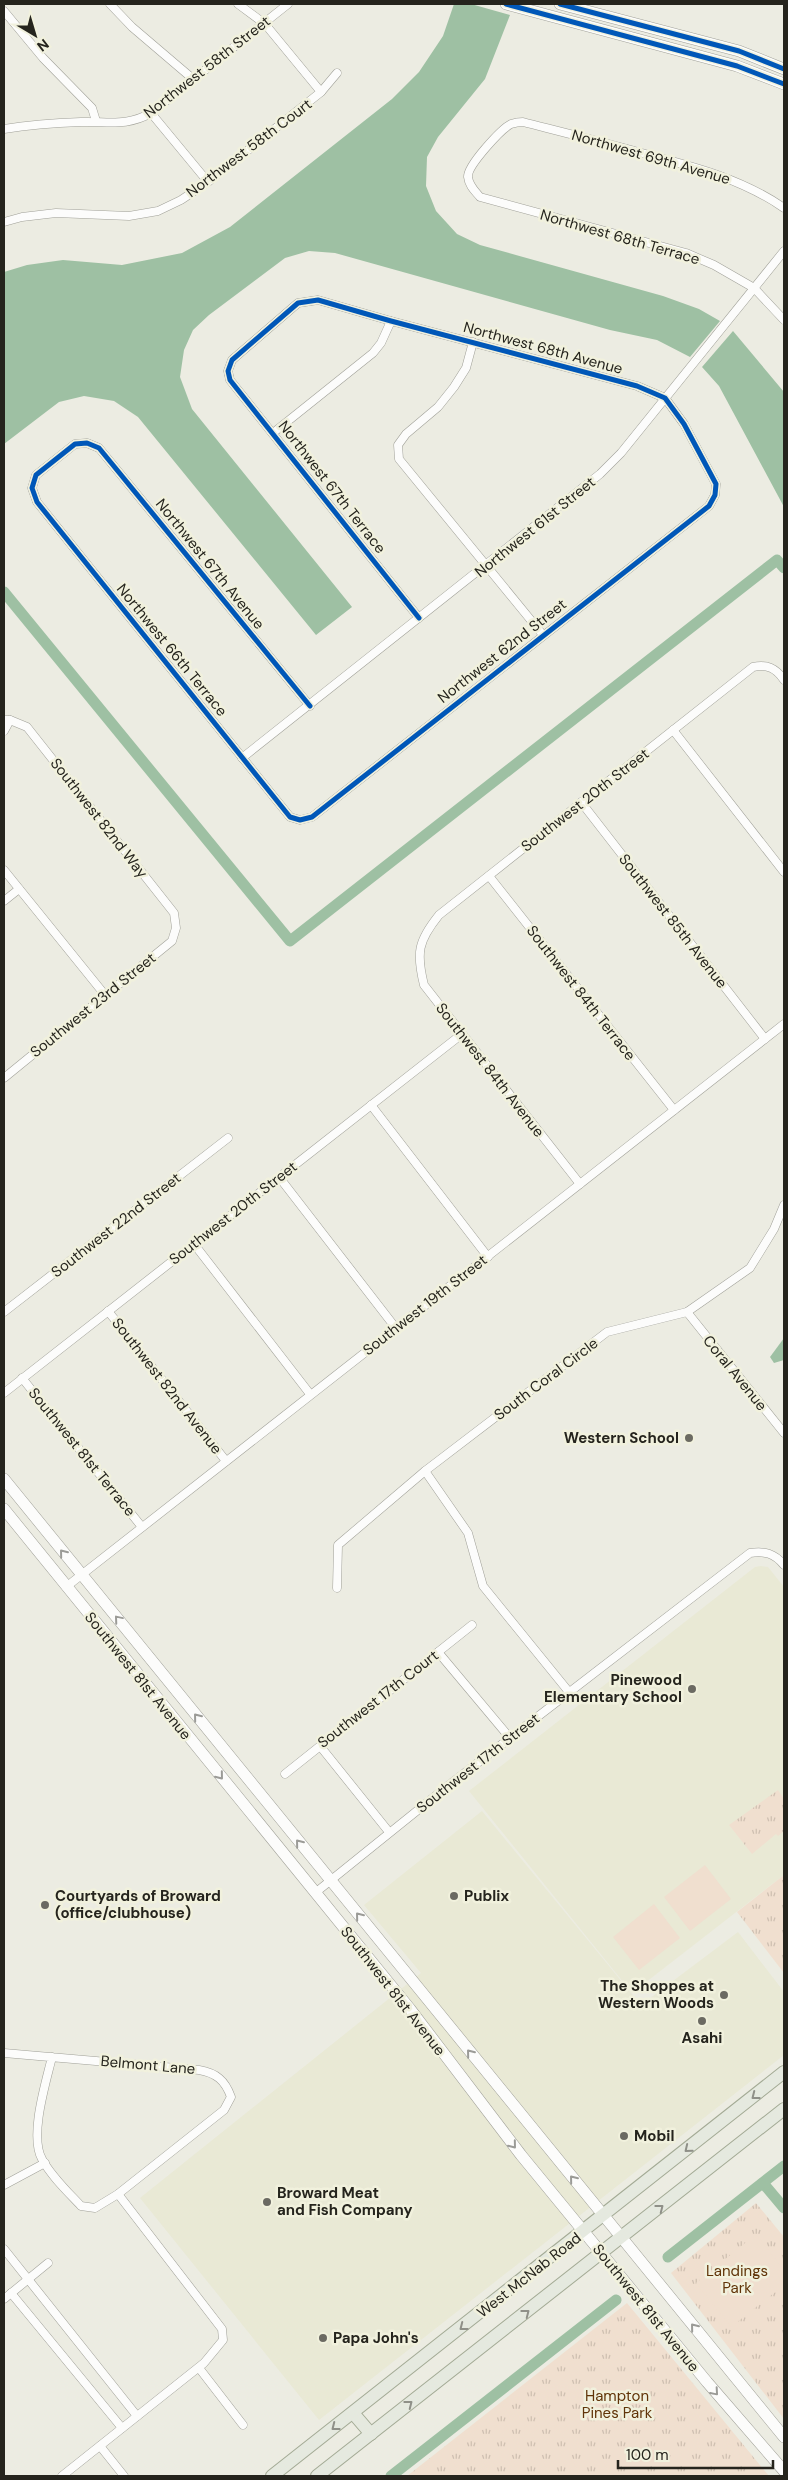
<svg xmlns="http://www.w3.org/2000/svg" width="788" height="2480" font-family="'DM Sans',sans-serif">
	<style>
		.built { fill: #e9e9d5 }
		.grass { fill: url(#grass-tufts) }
		.pitch { fill: #f0dfcf }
		.water { fill: #9ec0a3 }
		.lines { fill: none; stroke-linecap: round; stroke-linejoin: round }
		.canal { stroke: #9ec0a3; stroke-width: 11 }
		.street-casing { stroke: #a0a098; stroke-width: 9 }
		.secondary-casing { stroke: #a0a098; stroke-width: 12 }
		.primary-casing { stroke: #a3aa95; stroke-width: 14 }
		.street { stroke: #fcfcfb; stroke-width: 8 }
		.secondary { stroke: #fcfcfb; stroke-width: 11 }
		.primary { stroke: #e5e9df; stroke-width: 12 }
		.cycleway-casing { stroke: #f1f1dd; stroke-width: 8 }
		.cycleway { stroke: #0057b8; stroke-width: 5 }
		.oneway { stroke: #9b9b97 }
		.oneway2 { stroke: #8f9088 }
		.poi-dot { fill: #6b6a62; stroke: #f1f1dd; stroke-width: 2 }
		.labels { text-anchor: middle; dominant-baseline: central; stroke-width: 5; stroke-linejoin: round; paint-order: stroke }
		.street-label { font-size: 15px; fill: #25241d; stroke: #f1f1dd }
		.poi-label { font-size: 15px; font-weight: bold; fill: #25241d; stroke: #f1f1dd; text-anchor: start }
		.park-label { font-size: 15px; fill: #603408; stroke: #f1f1dd }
	</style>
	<defs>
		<pattern id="grass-tufts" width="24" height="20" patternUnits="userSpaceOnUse" patternTransform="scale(1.25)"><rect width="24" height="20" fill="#f0dfcf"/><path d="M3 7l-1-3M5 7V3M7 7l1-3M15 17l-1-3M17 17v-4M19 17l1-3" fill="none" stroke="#cebfb1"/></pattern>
	</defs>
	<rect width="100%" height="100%" fill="#ecece2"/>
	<!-- built -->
	<g class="built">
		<polygon points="761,1566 768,1567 784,1587 784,1875 632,1993 469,1791 755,1567"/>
		<polygon points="482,1811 641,2005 738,1932 784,1992 784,2055 319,2420 140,2198 421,1973 364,1905"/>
	</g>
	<!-- grass -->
	<g class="grass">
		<polygon points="778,1790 784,1799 784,1831 778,1836 776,1834 752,1854 729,1825"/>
		<polygon points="784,1875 784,1973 737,1912"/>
		<polygon points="756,2203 784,2237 784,2419 671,2273"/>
		<polygon points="627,2303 769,2476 407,2476"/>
	</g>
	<!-- pitch -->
	<g class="pitch">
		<polygon points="705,1865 731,1899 690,1931 664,1897"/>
		<polygon points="654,1904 680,1938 639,1970 613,1937"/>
		<polygon points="756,2234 784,2270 784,2285 731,2327 696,2283"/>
	</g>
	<!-- water -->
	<g class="water">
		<polygon points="454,4 471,4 510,15 485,79 438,137 427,157 426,186 436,211 457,234 480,245 663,296 699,309 720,321 690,357 657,340 610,330 335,253 309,251 285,258 209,315 193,330 184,350 180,377 192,409 352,607 316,635 138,417 114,401 84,396 59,402 4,444 4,272 27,265 63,260 122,265 182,253 230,227 392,99 419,72 443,36"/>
		<polygon points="733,331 784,392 784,507 719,386 702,367"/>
		<polygon points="784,1338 784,1360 774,1363 770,1357"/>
	</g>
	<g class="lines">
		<!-- canal -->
		<g class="canal">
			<polyline points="4,592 290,941 777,560 784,568"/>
			<polyline points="763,2183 784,2208"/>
			<polyline points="668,2257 784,2166"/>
			<polyline points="391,2476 616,2300"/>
		</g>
		<defs>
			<g id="street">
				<polyline points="110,4 132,27 193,79"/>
				<polyline points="238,4 265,24 321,92"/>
				<polyline points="4,11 43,58 92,108 96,121"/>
				<polyline points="151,113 208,182"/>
				<path d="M4 129C29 125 55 123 81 122 108 121 126 127 151 113L288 4"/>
				<path d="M784 208C741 178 691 166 642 153 602 142 562 132 523 122 519 122 514 123 511 124 501 129 467 166 468 177 469 186 475 191 480 197L686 253 714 265 754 288 784 320"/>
				<polyline points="4,222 22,217 56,213 129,216 158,211 181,200 208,182 321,92 337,73"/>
				<polyline points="473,342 466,368 454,387 438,407 406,434 398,445 399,459 543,635"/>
				<polyline points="273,433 373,353 381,343 391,321"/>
				<polyline points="310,706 99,448 87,443 75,444 36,475 32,488 37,502 290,817 300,820 312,817 709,506 715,495 716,484 684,424 665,398 637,386 391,321 318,300 298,303 232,360 228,371 230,380 419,618"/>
				<polyline points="4,720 10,720 27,727 174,913 176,928 172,941 4,1078"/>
				<polyline points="673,730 784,872"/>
				<polyline points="4,731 10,720"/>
				<polyline points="242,758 600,474 621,453 784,251"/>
				<polyline points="581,802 765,1039"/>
				<polyline points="4,870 105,995"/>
				<polyline points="489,876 674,1110"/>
				<polyline points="4,901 19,889"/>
				<polyline points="371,1105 488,1257"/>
				<polyline points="279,1177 395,1327"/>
				<path d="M580 1184 424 985C416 953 418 941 439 915L753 667C767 664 776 668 784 680"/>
				<polyline points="194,1244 310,1394"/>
				<polyline points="108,1311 226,1461"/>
				<polyline points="4,1312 228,1138"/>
				<polyline points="687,1312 784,1433"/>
				<polyline points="22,1378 142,1527"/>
				<polyline points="4,1393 462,1034"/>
				<polyline points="425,1471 468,1533 483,1586 569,1692"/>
				<polyline points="66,1587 784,1024"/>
				<polyline points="337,1588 338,1545 425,1471 607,1332 687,1312 750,1268 774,1229 784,1205"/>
				<polyline points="438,1652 510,1738"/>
				<polyline points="320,1746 389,1832"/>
				<polyline points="285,1774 472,1625"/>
				<path d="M315 1893 449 1785 750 1553C765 1551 774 1553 784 1565"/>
				<path d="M4 2053 199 2070C216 2073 225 2080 231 2097L224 2110 118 2194 95 2208 81 2206C68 2192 51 2176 42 2159 29 2136 46 2082 52 2057"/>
				<polyline points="4,2185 45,2163"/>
				<polyline points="4,2249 137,2416"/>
				<polyline points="11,2293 122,2428"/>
				<polyline points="4,2299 48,2263"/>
				<polyline points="199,2368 243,2425"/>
				<polyline points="100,2446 124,2476"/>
				<polyline points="62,2476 204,2363 223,2340 222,2329 118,2194"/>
			</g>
			<g id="secondary">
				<polyline points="506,4 737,66 784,84"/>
				<polyline points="560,4 739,51 784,69"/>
				<polyline points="4,1479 784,2437"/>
				<polyline points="4,1509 410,2009 521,2155 707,2382 784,2471"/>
			</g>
			<g id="primary">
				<polyline points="353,2413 371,2434"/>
				<polyline points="272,2476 784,2072"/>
				<polyline points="317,2476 784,2109"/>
			</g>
		</defs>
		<!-- street casing -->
		<use href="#street" class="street-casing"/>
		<!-- secondary casing -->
		<use href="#secondary" class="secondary-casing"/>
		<!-- primary casing -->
		<use href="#primary" class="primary-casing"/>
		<!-- street -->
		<use href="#street" class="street"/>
		<!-- secondary -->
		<use href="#secondary" class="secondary"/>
		<!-- primary -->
		<use href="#primary" class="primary"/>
		<defs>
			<g id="cycleway">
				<polyline points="506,4 737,66 784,84"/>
				<polyline points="560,4 739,51 784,69"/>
				<polyline points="310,706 99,448 87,443 75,444 36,475 32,488 37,502 290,817 300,820 312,817 709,506 715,495 716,484 684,424 665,398 637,386 391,321 318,300 298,303 232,360 228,371 230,380 419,618"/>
			</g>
		</defs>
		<!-- cycleway casing -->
		<use href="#cycleway" class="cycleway-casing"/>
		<!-- cycleway -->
		<use href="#cycleway" class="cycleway"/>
	</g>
	<!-- one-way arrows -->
	<defs><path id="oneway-chevron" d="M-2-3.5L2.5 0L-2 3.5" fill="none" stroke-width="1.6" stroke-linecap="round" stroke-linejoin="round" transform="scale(1.25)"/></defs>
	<g class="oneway">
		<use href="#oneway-chevron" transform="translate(63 1553) rotate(-129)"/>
		<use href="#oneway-chevron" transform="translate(118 1619) rotate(-130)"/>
		<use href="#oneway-chevron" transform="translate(197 1717) rotate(-129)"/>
		<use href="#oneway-chevron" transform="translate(220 1776) rotate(51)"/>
		<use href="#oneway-chevron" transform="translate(299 1843) rotate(-129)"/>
		<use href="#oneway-chevron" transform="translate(359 1916) rotate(-129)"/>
		<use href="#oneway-chevron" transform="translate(470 2053) rotate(-129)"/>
		<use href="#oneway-chevron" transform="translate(513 2145) rotate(51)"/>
		<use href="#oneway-chevron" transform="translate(573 2179) rotate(-129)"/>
		<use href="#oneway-chevron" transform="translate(694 2327) rotate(-129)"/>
		<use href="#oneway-chevron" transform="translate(715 2392) rotate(49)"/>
	</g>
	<g class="oneway2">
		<use href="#oneway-chevron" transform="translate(755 2096) rotate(142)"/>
		<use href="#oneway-chevron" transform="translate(688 2149) rotate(141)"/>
		<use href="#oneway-chevron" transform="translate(660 2208) rotate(-38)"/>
		<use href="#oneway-chevron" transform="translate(526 2313) rotate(-38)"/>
		<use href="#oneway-chevron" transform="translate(463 2327) rotate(142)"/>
		<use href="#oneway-chevron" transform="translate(409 2404) rotate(-38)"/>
		<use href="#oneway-chevron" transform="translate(335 2427) rotate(142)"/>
	</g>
	<!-- markers -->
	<g class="poi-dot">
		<circle cx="689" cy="1438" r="5"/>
		<circle cx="692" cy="1689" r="5"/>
		<circle cx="454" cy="1896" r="5"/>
		<circle cx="45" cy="1905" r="5"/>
		<circle cx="724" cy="1995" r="5"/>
		<circle cx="702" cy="2021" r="5"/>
		<circle cx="624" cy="2136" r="5"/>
		<circle cx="267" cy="2202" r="5"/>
		<circle cx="323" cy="2338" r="5"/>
	</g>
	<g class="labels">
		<!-- street labels -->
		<g class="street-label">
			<text transform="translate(207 67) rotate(-38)">Northwest 58th Street</text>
			<text transform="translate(249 148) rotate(-37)">Northwest 58th Court</text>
			<text transform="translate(651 157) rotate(16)">Northwest 69th Avenue</text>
			<text transform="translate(620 237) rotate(16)">Northwest 68th Terrace</text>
			<text transform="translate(543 348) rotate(15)">Northwest 68th Avenue</text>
			<text transform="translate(332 487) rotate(52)">Northwest 67th Terrace</text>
			<text transform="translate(535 527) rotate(-39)">Northwest 61st Street</text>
			<text transform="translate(210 564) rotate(51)">Northwest 67th Avenue</text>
			<text transform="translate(172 650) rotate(51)">Northwest 66th Terrace</text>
			<text transform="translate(502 651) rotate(-38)">Northwest 62nd Street</text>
			<text transform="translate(585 800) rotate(-38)">Southwest 20th Street</text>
			<text transform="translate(99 818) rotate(52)">Southwest 82nd Way</text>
			<text transform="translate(673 921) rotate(52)">Southwest 85th Avenue</text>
			<text transform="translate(581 993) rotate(52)">Southwest 84th Terrace</text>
			<text transform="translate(93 1005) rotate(-39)">Southwest 23rd Street</text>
			<text transform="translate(490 1070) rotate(52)">Southwest 84th Avenue</text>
			<text transform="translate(233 1213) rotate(-38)">Southwest 20th Street</text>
			<text transform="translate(116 1225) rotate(-38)">Southwest 22nd Street</text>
			<text transform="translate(425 1305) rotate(-38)">Southwest 19th Street</text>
			<text transform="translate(735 1373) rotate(51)">Coral Avenue</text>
			<text transform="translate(546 1379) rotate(-37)">South Coral Circle</text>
			<text transform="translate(167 1386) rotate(52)">Southwest 82nd Avenue</text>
			<text transform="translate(82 1452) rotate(51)">Southwest 81st Terrace</text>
			<text transform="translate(138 1676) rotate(51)">Southwest 81st Avenue</text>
			<text transform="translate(378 1699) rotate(-38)">Southwest 17th Court</text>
			<text transform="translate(478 1763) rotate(-38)">Southwest 17th Street</text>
			<text transform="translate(393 1991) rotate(52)">Southwest 81st Avenue</text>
			<text transform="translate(148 2065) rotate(5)">Belmont Lane</text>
			<text transform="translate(529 2275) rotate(-38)">West McNab Road</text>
			<text transform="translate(646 2308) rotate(51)">Southwest 81st Avenue</text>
		</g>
		<!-- poi labels -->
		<g class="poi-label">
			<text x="679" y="1438" text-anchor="end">Western School</text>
			<text x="682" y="1680" text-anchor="end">Pinewood<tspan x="682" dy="17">Elementary School</tspan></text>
			<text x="55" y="1896">Courtyards of Broward<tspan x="55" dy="17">(office/clubhouse)</tspan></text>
			<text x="464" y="1896">Publix</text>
			<text x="714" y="1986" text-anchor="end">The Shoppes at<tspan x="714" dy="17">Western Woods</tspan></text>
			<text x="702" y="2038" text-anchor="middle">Asahi</text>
			<text x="634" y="2136">Mobil</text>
			<text x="277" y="2193">Broward Meat<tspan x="277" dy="17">and Fish Company</tspan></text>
			<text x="333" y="2338">Papa John's</text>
		</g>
		<!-- park labels -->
		<g class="park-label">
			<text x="737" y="2271">Landings<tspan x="737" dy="17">Park</tspan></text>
			<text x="617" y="2396">Hampton<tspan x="617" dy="17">Pines Park</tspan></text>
		</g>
	</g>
	<!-- border -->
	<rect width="788" height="2480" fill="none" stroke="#25241d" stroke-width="10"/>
	<!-- north arrow -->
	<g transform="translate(35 35) rotate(142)" stroke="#f1f1dd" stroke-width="4" paint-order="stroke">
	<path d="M0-4L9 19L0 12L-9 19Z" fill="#25241d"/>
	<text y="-8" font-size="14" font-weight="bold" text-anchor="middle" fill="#25241d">N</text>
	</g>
	<!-- scale -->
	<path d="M618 2460v8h155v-8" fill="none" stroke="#25241d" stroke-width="2.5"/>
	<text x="626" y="2460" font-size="15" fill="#25241d" stroke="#f1f1dd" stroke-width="4" paint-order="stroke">100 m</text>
</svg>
